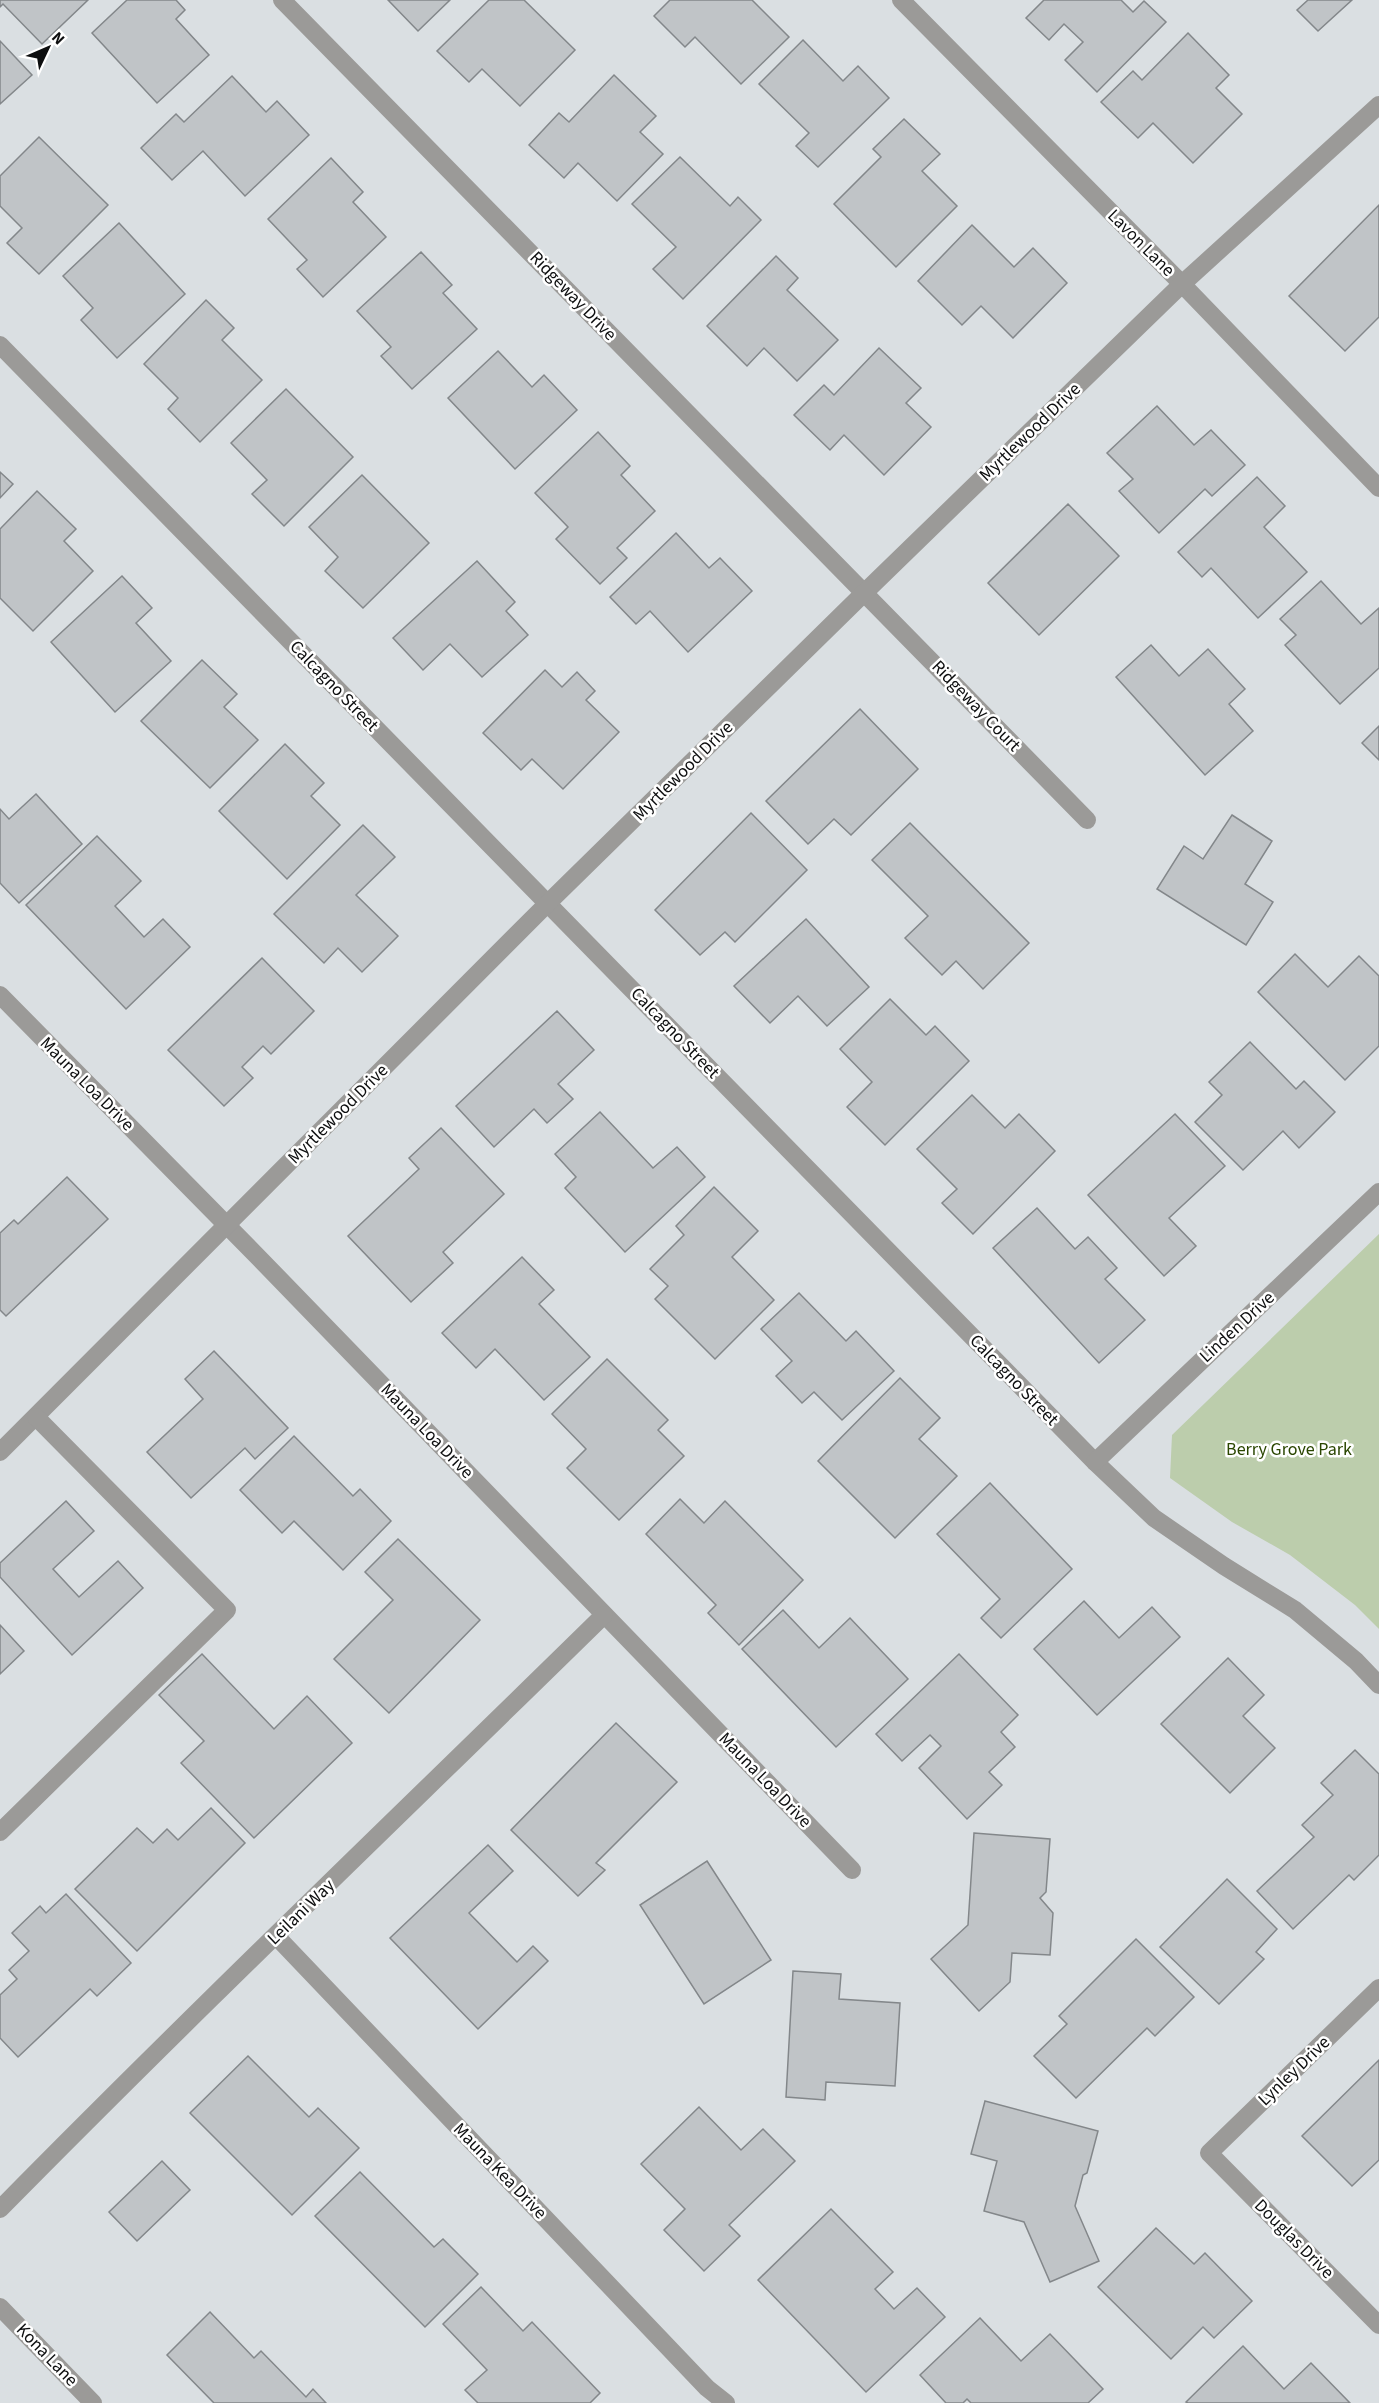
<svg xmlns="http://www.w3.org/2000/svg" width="1379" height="2403" font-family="'Source Sans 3',sans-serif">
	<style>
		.green { fill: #bccdac }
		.building { fill: #c0c4c7; stroke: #83878a; stroke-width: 1.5 }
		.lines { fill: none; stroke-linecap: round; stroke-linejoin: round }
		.minor { stroke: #9b9a98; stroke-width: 18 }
		.labels { text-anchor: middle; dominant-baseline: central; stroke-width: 5; stroke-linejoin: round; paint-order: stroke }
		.street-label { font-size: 18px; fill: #0d0e0f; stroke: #fff }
		.park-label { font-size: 18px; fill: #2a4600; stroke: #fff }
	</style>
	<rect width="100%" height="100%" fill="#dadfe2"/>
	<!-- green -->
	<polygon class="green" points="1379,1234 1379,1629 1355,1605 1290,1555 1232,1522 1170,1478 1172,1435"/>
	<!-- building -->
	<g class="building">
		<polygon points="0,0 88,0 42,44 3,4 0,7"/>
		<polygon points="127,0 176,0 185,10 176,19 209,55 157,103 92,33"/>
		<polygon points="388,0 450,0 418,31"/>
		<polygon points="489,0 524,0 575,50 520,106 482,69 469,82 437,51"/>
		<polygon points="670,0 752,0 789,37 741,84 695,37 685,47 654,16"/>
		<polygon points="1044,0 1121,0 1133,12 1144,1 1166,22 1097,92 1065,60 1083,42 1064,24 1049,40 1026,18"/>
		<polygon points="1308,0 1352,0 1318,31 1297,10"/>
		<polygon points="1188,33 1229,75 1216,88 1242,114 1193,163 1153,123 1138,138 1101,102 1133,71 1142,80"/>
		<polygon points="803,40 843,81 858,66 889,98 818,167 796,146 809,133 759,84"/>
		<polygon points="0,41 32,75 0,104"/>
		<polygon points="614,75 656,116 640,132 663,154 617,201 578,163 564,178 529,145 559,113 569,122"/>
		<polygon points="232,76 266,112 277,101 309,135 245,196 203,151 172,180 141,148 176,114 184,122"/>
		<polygon points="904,119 940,154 922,171 957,206 896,267 834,204 881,157 873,149"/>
		<polygon points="39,137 108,205 39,274 7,243 22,228 0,206 0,176"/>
		<polygon points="680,157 730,206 738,197 761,220 683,299 653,269 676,247 632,204"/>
		<polygon points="331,158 363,192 353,202 386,237 323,297 297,269 307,260 268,219"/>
		<polygon points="1379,205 1379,317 1345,351 1289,296"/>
		<polygon points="119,223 185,294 117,358 81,320 93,308 63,276"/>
		<polygon points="972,225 1014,267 1033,248 1067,283 1013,338 981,306 962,325 918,281"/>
		<polygon points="421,252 452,285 443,293 477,329 412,389 381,356 391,347 357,311"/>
		<polygon points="776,256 798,278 787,290 838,340 797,381 764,348 747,366 707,326"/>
		<polygon points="206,300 234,328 222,340 262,380 200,442 168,409 178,398 144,364"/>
		<polygon points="879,348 921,388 906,403 931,427 884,475 844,435 830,450 794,415 824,385 834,395"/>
		<polygon points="498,351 532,387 544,375 577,410 515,469 448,398"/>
		<polygon points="286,389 353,457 284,526 252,494 267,480 231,443"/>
		<polygon points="1157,406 1194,445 1211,430 1245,465 1212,496 1205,489 1159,533 1119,491 1133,479 1107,453"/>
		<polygon points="598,432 630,466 621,475 655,511 617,548 627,558 600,584 556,539 568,527 535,493"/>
		<polygon points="0,472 13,484 0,498"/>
		<polygon points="362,475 429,543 363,608 325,571 338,557 309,527"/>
		<polygon points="1257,477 1285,506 1264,527 1307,572 1258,618 1211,568 1202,577 1178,552"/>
		<polygon points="37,491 76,529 64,541 93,571 33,631 0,598 0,529"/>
		<polygon points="1068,504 1119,556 1039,635 988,583"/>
		<polygon points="676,533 709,568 720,558 752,591 688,652 650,611 636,624 610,597"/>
		<polygon points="477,561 515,602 506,611 528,635 482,677 450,644 423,670 393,638"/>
		<polygon points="122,576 152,608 136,623 171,661 115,712 51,642"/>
		<polygon points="1321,581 1361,624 1379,608 1379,668 1340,704 1285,645 1296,635 1280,619"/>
		<polygon points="1151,645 1179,676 1208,649 1245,689 1229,704 1253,731 1205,775 1116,677"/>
		<polygon points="202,660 237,694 224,707 258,740 210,788 141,721"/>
		<polygon points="545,670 562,687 577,672 595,691 586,700 619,732 563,789 532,759 521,770 483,733"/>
		<polygon points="860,709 918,769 851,835 834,819 808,844 766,801"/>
		<polygon points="1379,726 1379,760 1362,743"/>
		<polygon points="285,744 324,783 311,796 340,825 287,879 219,811"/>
		<polygon points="36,794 82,844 19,903 0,883 0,809 9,819"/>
		<polygon points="751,813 807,870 735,942 725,932 700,955 655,910"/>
		<polygon points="1232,815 1272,841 1245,884 1273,902 1246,945 1157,889 1184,846 1203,859"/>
		<polygon points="910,823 1029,943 983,989 956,961 942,975 905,938 928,916 872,860"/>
		<polygon points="363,825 395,857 356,895 398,936 362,972 338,948 324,963 274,914"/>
		<polygon points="97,836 141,881 115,906 144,937 163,919 190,947 126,1009 26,905"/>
		<polygon points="806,919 869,987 827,1026 798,996 770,1023 734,986"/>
		<polygon points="1295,954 1328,987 1359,956 1379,976 1379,1046 1345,1080 1258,992"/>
		<polygon points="262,958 314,1011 271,1054 263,1046 242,1067 253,1078 224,1106 168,1050"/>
		<polygon points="890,999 926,1035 935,1026 969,1061 885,1145 847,1107 872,1082 840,1049"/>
		<polygon points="557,1011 594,1050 558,1084 573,1099 547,1123 534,1109 494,1147 456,1106"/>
		<polygon points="1250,1042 1296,1089 1304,1081 1335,1112 1299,1148 1283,1131 1243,1170 1195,1122 1222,1095 1209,1082"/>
		<polygon points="972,1095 1005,1128 1019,1114 1055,1151 973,1234 942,1203 957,1189 917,1149"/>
		<polygon points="600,1112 653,1168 677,1147 705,1177 625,1252 565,1188 576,1177 555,1154"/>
		<polygon points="1175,1114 1225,1166 1169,1218 1196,1246 1164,1276 1088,1195"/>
		<polygon points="441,1128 504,1194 443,1252 453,1263 411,1302 348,1236 419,1169 409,1158"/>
		<polygon points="67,1177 108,1219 6,1316 0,1310 0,1233 14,1220 18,1224"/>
		<polygon points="714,1187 758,1231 732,1257 774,1300 715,1359 655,1299 668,1286 650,1269 684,1235 676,1226"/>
		<polygon points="1037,1208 1075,1249 1088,1237 1117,1268 1105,1279 1145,1320 1099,1363 993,1248"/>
		<polygon points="522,1257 554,1290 539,1304 590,1357 544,1400 495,1349 476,1368 442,1333"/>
		<polygon points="799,1293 846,1341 856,1331 894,1371 842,1420 814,1392 802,1403 776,1376 792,1361 761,1329"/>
		<polygon points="214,1351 288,1428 255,1459 245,1448 191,1498 147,1452 203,1399 185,1379"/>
		<polygon points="607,1359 668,1420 658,1430 684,1456 619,1520 567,1468 586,1449 552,1414"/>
		<polygon points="900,1378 940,1418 919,1439 957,1476 895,1538 818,1461"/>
		<polygon points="294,1436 353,1496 360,1489 391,1521 343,1570 294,1521 282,1533 240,1490"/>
		<polygon points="990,1483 1072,1569 1001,1638 981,1618 1000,1599 937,1534"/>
		<polygon points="680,1499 704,1523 725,1501 803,1580 739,1645 708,1613 716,1605 646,1534"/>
		<polygon points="66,1501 94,1531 53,1569 79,1597 118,1561 143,1588 72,1655 0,1577 0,1563"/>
		<polygon points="398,1539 480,1620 389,1713 334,1659 393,1600 365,1572"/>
		<polygon points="1084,1601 1119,1638 1152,1607 1180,1637 1097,1715 1034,1649"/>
		<polygon points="783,1610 819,1648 850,1618 908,1679 836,1747 742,1649"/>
		<polygon points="0,1625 24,1651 0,1674"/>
		<polygon points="202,1654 274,1729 307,1696 352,1743 254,1838 181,1763 204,1741 159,1695"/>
		<polygon points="959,1654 1018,1715 1001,1732 1015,1747 989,1772 1002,1785 967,1819 919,1768 941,1746 930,1735 902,1761 876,1734"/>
		<polygon points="1228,1658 1264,1695 1243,1716 1275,1748 1230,1793 1161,1724"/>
		<polygon points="616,1723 677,1782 596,1863 605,1870 578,1896 511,1830"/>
		<polygon points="1355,1750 1379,1774 1379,1855 1354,1880 1349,1875 1293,1929 1257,1891 1314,1837 1302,1825 1333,1795 1321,1783"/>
		<polygon points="211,1808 245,1843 137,1951 75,1889 137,1828 153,1843 167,1829 178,1840"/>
		<polygon points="974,1833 1050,1839 1046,1892 1040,1898 1053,1913 1050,1955 1012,1953 1010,1982 979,2011 931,1959 968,1925"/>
		<polygon points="488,1845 513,1871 469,1913 517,1962 533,1946 548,1961 478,2029 390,1938"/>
		<polygon points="707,1861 771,1960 704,2004 640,1905"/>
		<polygon points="1227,1879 1277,1929 1256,1952 1264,1959 1219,2004 1160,1947"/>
		<polygon points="66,1894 131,1963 97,1996 90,1989 18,2057 0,2038 0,1995 17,1979 9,1970 29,1951 12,1933 40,1906 46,1913"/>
		<polygon points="1136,1939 1194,1997 1155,2036 1147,2028 1076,2098 1034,2056 1067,2024 1059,2016"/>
		<polygon points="793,1971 841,1974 839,1999 900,2003 895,2086 826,2082 825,2100 786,2097"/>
		<polygon points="248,2056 309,2117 318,2108 359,2148 292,2215 190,2113"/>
		<polygon points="1379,2060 1379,2160 1352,2186 1302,2136"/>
		<polygon points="985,2101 1098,2131 1087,2173 1083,2175 1075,2206 1099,2261 1050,2282 1024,2222 984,2211 997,2161 971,2154"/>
		<polygon points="699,2107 741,2150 763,2129 795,2161 729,2225 740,2236 704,2271 664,2230 685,2209 641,2164"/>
		<polygon points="162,2161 190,2190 137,2241 109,2212"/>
		<polygon points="360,2172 434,2247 443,2239 478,2274 425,2327 315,2216"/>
		<polygon points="831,2209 893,2272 875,2289 894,2309 917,2288 945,2317 866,2392 758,2280"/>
		<polygon points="1156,2228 1194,2264 1205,2253 1252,2301 1214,2338 1203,2327 1171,2359 1098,2287"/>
		<polygon points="481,2287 523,2331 532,2322 600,2393 590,2403 478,2403 465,2390 487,2370 443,2324"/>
		<polygon points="210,2312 254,2358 261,2351 306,2397 313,2389 326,2403 214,2403 167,2355"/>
		<polygon points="980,2318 1021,2361 1050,2334 1103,2389 1088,2403 971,2403 967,2399 963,2403 946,2403 920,2375"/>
		<polygon points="1243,2346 1284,2389 1311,2363 1350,2403 1188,2403 1186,2402"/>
	</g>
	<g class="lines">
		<!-- minor -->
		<g class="minor">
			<polyline points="282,0 1087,820"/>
			<polyline points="901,0 1182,284 1379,488"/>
			<polyline points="0,345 1095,1462 1154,1518 1224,1566 1295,1610 1356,1661 1379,1685"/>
			<polyline points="0,995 260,1259 852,1870"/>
			<polyline points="0,1452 548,903 864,593 1182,284 1379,105"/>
			<polyline points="1095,1462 1379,1192"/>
			<polyline points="0,1832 227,1610 36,1417"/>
			<polyline points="276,1936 707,2388 726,2403"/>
			<polyline points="1379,1988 1209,2153 1379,2325"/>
			<path d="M0 2209C198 2008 402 1813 604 1615"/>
			<polyline points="0,2307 93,2403"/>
		</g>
	</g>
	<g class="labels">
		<!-- street labels -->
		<g class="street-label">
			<text transform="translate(1141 243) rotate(45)">Lavon Lane</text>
			<text transform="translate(573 296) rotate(46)">Ridgeway Drive</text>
			<text transform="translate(1030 432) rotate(-44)">Myrtlewood Drive</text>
			<text transform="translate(334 686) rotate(46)">Calcagno Street</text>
			<text transform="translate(976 706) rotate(46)">Ridgeway Court</text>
			<text transform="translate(683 771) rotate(-45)">Myrtlewood Drive</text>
			<text transform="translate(675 1033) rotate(46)">Calcagno Street</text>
			<text transform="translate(87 1084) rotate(45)">Mauna Loa Drive</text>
			<text transform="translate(338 1114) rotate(-45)">Myrtlewood Drive</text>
			<text transform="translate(1237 1327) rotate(-43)">Linden Drive</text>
			<text transform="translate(1014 1380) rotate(46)">Calcagno Street</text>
			<text transform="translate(427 1431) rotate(46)">Mauna Loa Drive</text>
			<text transform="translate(765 1780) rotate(46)">Mauna Loa Drive</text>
			<text transform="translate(301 1912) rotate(-44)">Leilani Way</text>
			<text transform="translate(1294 2071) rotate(-44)">Lynley Drive</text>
			<text transform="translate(500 2171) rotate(46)">Mauna Kea Drive</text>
			<text transform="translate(1294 2239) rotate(45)">Douglas Drive</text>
			<text transform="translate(47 2355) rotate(46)">Kona Lane</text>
		</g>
		<!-- park labels -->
		<g class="park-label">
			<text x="1289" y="1449">Berry Grove Park</text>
		</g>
	</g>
	<!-- north arrow -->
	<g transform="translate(48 48) rotate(46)" stroke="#ffffff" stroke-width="4.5" paint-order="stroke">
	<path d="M0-4.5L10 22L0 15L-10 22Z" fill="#0d0e0f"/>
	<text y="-9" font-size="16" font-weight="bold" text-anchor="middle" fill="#0d0e0f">N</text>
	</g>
</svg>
